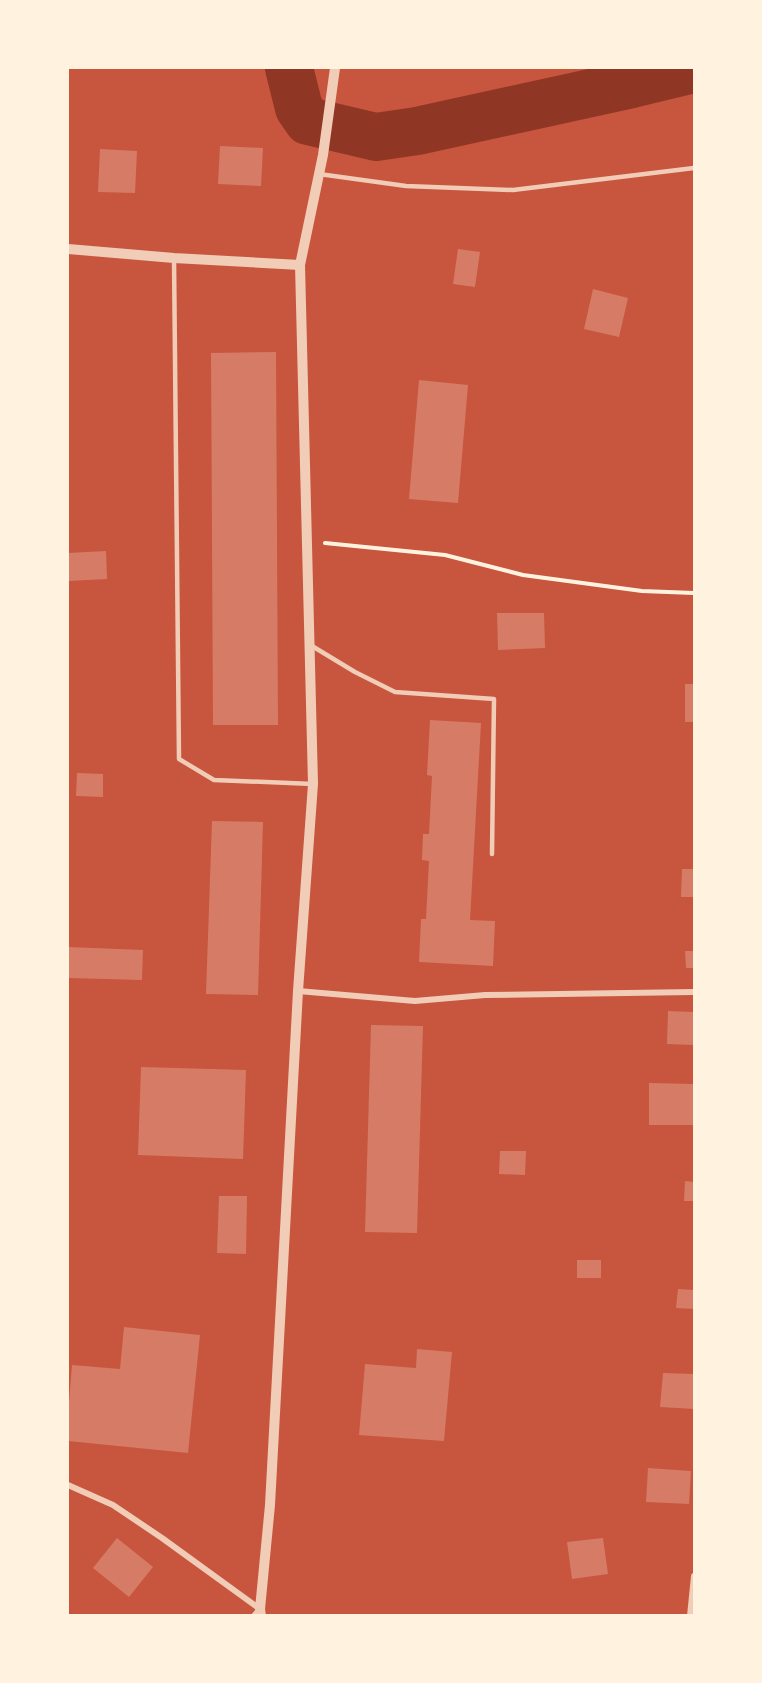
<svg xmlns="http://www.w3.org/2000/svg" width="762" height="1683" font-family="'Fira Sans Condensed',sans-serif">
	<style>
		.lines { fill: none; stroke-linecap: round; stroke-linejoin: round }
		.river { stroke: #8f3625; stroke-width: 48 }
		.building { fill: #d67c66 }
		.path { stroke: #fff3e0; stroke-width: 4 }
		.service { stroke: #f1ccb7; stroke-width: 4.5 }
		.minor { stroke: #f1ccb7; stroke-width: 6 }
		.tertiary { stroke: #f1ccb7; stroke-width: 10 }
	</style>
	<rect width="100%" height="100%" fill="#c8553d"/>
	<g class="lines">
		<!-- river -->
		<polyline class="river" points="289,68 299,108 308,121 376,137 417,131 632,84 694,69"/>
	</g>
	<!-- building -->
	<g class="building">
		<polygon points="220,146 263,148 261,186 218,184"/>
		<polygon points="100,149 137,151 135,193 98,192"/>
		<polygon points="458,249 480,252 475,287 453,284"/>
		<polygon points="593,289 628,298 619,337 584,329"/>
		<polygon points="276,352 278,725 213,725 211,353"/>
		<polygon points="419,380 468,385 458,503 409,499"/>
		<polygon points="106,551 107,579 68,581 68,553"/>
		<polygon points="497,613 544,613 545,648 498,650"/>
		<rect x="685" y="684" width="9" height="38"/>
		<polygon points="430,720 481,723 470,920 495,921 493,966 419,962 421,919 426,919 429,861 422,860 423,834 429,834 432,776 427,775"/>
		<polygon points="77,773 103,774 103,797 76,796"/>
		<polygon points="212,821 263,822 258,995 206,994"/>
		<polygon points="682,869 694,869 694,897 681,897"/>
		<polygon points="68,947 143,950 142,980 68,978"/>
		<polygon points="685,951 694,951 694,968 686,968"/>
		<polygon points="668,1011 694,1012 694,1045 667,1044"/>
		<polygon points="371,1025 423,1026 417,1233 365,1232"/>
		<polygon points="141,1067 246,1070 243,1159 138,1155"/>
		<polygon points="649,1083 694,1084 694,1125 649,1125"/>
		<polygon points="500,1151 526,1151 525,1175 499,1174"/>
		<polygon points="685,1181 694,1182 694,1201 684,1201"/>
		<polygon points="219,1196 247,1196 246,1254 217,1253"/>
		<rect x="577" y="1260" width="24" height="18"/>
		<polygon points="678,1289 694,1290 694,1309 676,1308"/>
		<polygon points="124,1327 200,1335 188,1453 68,1441 68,1414 72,1365 120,1369"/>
		<polygon points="417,1349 452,1352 444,1441 359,1435 365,1364 416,1368"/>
		<polygon points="663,1373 694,1374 694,1409 660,1407"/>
		<polygon points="648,1468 691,1471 689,1504 646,1502"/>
		<polygon points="117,1538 153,1567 129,1597 93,1568"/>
		<polygon points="603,1538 608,1574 572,1579 567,1542"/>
	</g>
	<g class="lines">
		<!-- path -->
		<polyline class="path" points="325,543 445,555 523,575 642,591 694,593"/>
		<!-- service -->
		<g class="service">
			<polyline points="319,174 406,186 513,190 694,168"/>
			<polyline points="174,258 179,759 214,780 313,784"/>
			<polyline points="312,646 355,672 395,692 494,699 492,854"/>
		</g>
		<!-- minor -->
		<g class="minor">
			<polyline points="298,991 415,1001 485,995 694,992"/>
			<polyline points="68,1485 113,1505 162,1538 260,1609 254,1616"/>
			<polyline points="690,1616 694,1576"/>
		</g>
		<!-- tertiary -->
		<g class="tertiary">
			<polyline points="68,249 174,258 300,265"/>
			<polyline points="261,1616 260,1609 270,1505 298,991 313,784 300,265 323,155 335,68"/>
		</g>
	</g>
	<!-- border -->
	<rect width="762" height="1683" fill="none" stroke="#fff3e0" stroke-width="138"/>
</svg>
